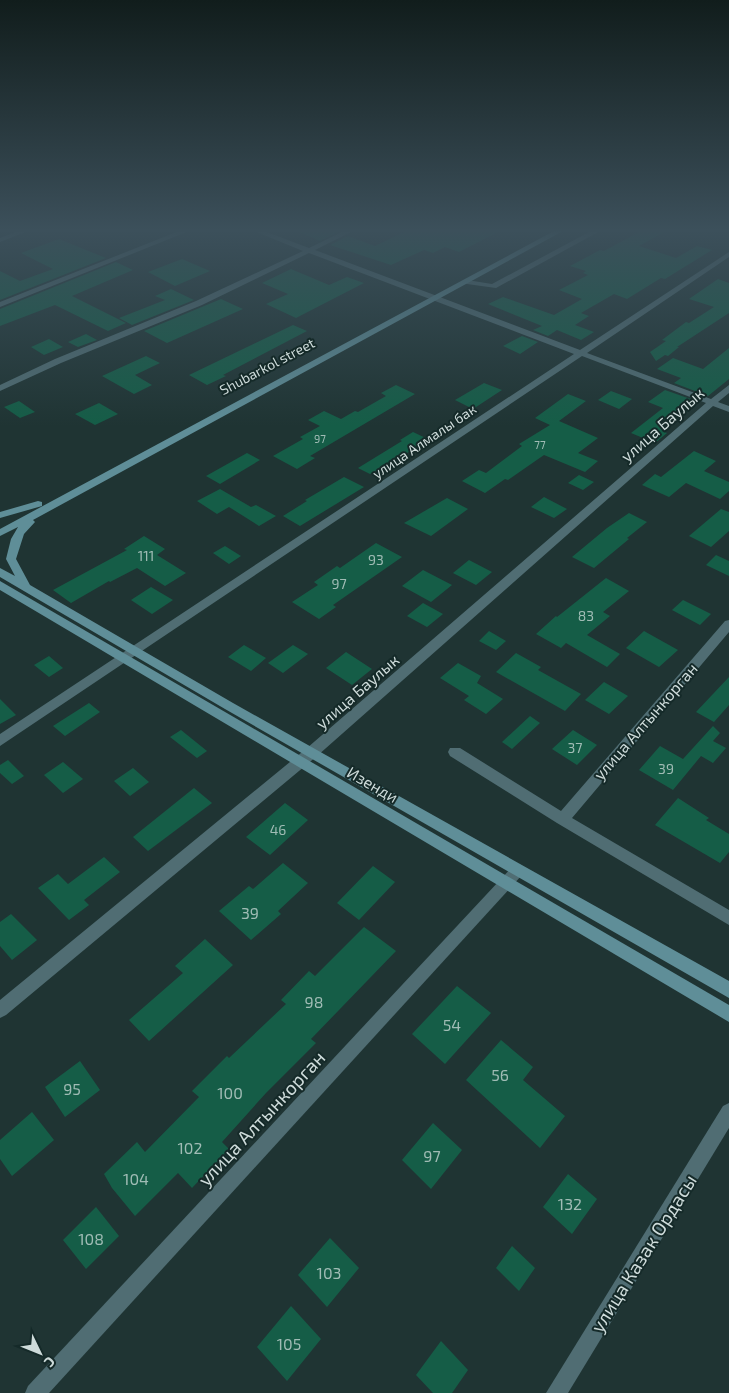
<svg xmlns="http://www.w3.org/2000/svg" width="729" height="1393" font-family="'Exo 2',sans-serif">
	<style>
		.building { fill: #155d47 }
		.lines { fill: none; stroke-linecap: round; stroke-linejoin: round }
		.street { fill: #506d73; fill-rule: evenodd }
		.secondary { fill: #5f8e98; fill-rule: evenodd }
		.labels { text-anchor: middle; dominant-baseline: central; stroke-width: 4; stroke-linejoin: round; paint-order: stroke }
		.far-number-label { font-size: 11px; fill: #a0bcb5 }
		.far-street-label { font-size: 14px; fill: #cedbda; stroke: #152a29 }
		.number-label { font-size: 14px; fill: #a0bcb5 }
		.street-label { font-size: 16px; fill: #cedbda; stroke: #152a29 }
		.near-number-label { font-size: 16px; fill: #a0bcb5 }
		.near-street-label { font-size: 19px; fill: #cedbda; stroke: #152a29 }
	</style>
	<rect width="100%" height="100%" fill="#1f3433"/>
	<!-- building -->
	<g class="building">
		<polygon points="297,231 336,231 338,232 320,241"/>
		<polygon points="406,231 500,231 459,252 445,247 433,253 424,250 391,265 330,245 348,236 375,246"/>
		<polygon points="641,231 666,231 639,246 676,258 697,246 712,250 665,279 661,278 627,299 614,294 581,313 589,316 575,325 594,332 581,340 557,330 548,336 533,330 542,326 488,304 503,297 554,315 582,299 559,290 588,275 583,273 586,271 570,266 600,250 604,251"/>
		<polygon points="59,239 106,258 0,300 0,271 20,281 53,269 21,253"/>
		<polygon points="182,259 210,271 175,286 148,272"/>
		<polygon points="116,262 133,270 72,296 126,323 108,331 55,305 0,326 0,309"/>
		<polygon points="291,269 329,285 347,277 364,283 296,318 266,304 288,294 262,283"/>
		<polygon points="718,279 729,283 729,313 677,347 679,347 668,356 665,355 656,361 650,352 666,341 662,340 686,322 689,323 714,307 689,299"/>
		<polygon points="171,289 194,300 132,325 119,318 165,300 155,296"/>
		<polygon points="221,299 243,309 167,343 144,331"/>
		<polygon points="293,325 307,331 223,375 226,376 207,385 189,375"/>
		<polygon points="86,334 97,340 78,347 68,342"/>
		<polygon points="522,336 538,342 520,354 503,346"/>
		<polygon points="49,339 63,347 44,355 31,347"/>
		<polygon points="729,348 729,379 708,396 674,383 681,378 657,369 673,358 703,369"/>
		<polygon points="146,356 160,363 135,375 152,385 134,394 102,376"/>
		<polygon points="484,383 502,390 473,409 455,400"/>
		<polygon points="396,385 415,394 310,456 315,458 297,469 273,456 303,439 300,437 320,426 308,420 324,411 341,419 355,411 358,412 386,396 381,393"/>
		<polygon points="665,390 699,402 662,431 667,433 655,443 631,433 663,408 648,402"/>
		<polygon points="611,391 632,399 619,409 598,400"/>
		<polygon points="568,394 586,401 559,421 598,438 578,453 598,461 585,472 544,455 508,480 505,479 485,493 462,481 479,470 486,473 522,446 519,444 550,425 535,418"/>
		<polygon points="19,401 35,412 20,418 4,407"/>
		<polygon points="99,403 118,414 95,425 75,414"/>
		<polygon points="413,432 430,440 370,474 358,468 402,441 400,440"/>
		<polygon points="694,451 716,461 704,471 729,482 729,491 720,499 686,483 669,497 642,485 655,474 661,477"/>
		<polygon points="247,453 260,460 220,484 206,476"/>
		<polygon points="579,475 594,482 583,490 568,483"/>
		<polygon points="344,477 364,487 300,526 283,516 307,501 305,500"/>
		<polygon points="220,489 251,507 256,505 276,516 259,526 229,507 217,514 197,501"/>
		<polygon points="544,497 567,509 554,518 531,507"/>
		<polygon points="447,498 468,509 431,536 404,523"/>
		<polygon points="721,509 729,512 729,531 711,547 689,536"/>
		<polygon points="629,513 647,522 627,538 629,539 594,568 572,557 607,528"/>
		<polygon points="144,536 165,549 157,555 186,573 165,586 137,568 110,582 109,581 71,603 53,590 127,550 124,549"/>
		<polygon points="376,543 402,557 333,605 336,607 319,619 292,602 318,585 314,582 337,566 340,568"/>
		<polygon points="225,546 241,556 229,564 213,553"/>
		<polygon points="716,555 729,561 729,576 706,565"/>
		<polygon points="469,560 492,572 476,585 453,573"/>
		<polygon points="423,570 452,585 431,602 402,586"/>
		<polygon points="606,578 629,591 603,612 610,616 587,635 620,654 607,667 566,643 561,648 536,634 556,616 557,617"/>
		<polygon points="151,587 173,600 152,614 131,600"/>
		<polygon points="683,600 711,614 700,625 672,610"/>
		<polygon points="423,603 443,614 427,627 407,616"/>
		<polygon points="489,631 506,641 496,650 479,641"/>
		<polygon points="644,631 678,650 659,667 626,648"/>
		<polygon points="244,645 266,658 251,671 228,657"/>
		<polygon points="293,645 308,654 283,673 268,663"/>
		<polygon points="346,652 372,669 352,685 326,668"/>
		<polygon points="516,653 541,667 538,670 581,694 565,711 496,672"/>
		<polygon points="49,656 63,668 49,677 34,665"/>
		<polygon points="458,663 481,676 477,683 503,699 486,714 464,700 469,696 440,678"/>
		<polygon points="729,677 729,705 714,722 696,712"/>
		<polygon points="604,682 628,696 609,714 585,700"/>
		<polygon points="0,699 16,715 0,724"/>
		<polygon points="89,703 100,712 65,736 53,726"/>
		<polygon points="530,716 540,723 512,749 502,742"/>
		<polygon points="713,726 720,733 713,741 726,748 713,763 701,756 673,790 639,770 660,746 683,759"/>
		<polygon points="181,730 207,751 197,758 170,737"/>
		<polygon points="573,730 597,745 577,765 552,749"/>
		<polygon points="8,760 24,776 12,784 0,773 0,765"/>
		<polygon points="63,762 83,779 63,793 44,775"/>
		<polygon points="133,768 149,782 130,796 114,781"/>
		<polygon points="194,788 212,803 148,851 133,837"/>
		<polygon points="678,798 709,818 706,820 729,834 729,852 720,863 655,825"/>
		<polygon points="285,803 308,820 270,855 246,837"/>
		<polygon points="104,857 120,872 84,900 89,905 69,920 38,888 58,874 68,884"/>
		<polygon points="283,863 308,883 278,911 281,914 251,940 219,911 249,886 253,889"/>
		<polygon points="373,866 395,882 359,920 337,903"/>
		<polygon points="11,914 37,940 12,960 0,946 0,922"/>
		<polygon points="364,927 396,951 311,1039 316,1043 266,1093 222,1142 229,1149 192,1188 178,1173 135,1216 112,1188 104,1174 137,1142 145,1152 199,1097 192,1091 227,1056 229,1058 286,1004 281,1000 309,971 315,976"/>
		<polygon points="205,939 233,965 149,1041 129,1020 183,973 175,966"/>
		<polygon points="457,986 491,1013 445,1064 412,1034"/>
		<polygon points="501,1040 533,1067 523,1080 565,1116 540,1148 466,1080"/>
		<polygon points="80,1061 100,1090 65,1117 45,1087"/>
		<polygon points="32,1112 54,1140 12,1176 0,1159 0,1140"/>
		<polygon points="433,1123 462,1150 431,1189 402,1160"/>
		<polygon points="568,1174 597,1199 572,1234 543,1207"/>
		<polygon points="96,1207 119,1236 86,1269 63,1240"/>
		<polygon points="330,1238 359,1268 327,1307 298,1275"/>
		<polygon points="512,1246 535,1268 519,1291 496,1268"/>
		<polygon points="291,1306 321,1339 287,1381 257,1347"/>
		<polygon points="441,1341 468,1370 452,1393 433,1393 416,1375"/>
	</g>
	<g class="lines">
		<!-- street -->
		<g class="street">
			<polygon points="18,231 28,231 0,242 0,238"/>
			<polygon points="179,231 189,231 0,307 0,302"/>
			<polygon points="254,231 264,231 309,248 344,231 353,231 315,250 580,350 729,252 729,257 587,353 711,399 729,385 729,393 718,402 729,406 729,412 713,406 317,756 6,1015 0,1018 0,1000 307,748 706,403 582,356 0,746 0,734 574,354 309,253 202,305 61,363 0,391 0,385 55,359 196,301 303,251"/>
			<polygon points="591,231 600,231 496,288 467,284 463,282 467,280 492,284"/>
			<polygon points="729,620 729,632 572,818 729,910 729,925 557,823 450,756 448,752 450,748 460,748 561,811 725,621"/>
			<polygon points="517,865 522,867 524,871 522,875 49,1393 25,1393 28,1386 512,867"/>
			<polygon points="729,1103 729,1128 568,1393 546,1393 723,1106"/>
		</g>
		<!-- secondary -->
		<g class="secondary">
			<polygon points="554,231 563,231 33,520 35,522 24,534 16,559 30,585 233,703 729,981 729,998 225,709 0,577 0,568 15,576 6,559 11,539 18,527 0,536 0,529"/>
			<polygon points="38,501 42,502 42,506 0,518 0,512"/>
			<polygon points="0,581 729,1005 729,1022 0,590"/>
		</g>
	</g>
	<!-- sky -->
	<linearGradient id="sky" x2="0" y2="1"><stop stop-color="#111d1c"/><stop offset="0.54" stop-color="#3c505b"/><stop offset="1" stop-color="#3c505b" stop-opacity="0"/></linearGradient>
	<rect width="729" height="426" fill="url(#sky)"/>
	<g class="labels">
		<!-- far-number labels -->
		<g class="far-number-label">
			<text x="320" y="438">97</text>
			<text x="540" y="444">77</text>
		</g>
		<!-- far-street labels -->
		<g class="far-street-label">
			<text transform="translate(267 366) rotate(-28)">Shubarkol street</text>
			<text transform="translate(424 441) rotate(-34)">улица Алмалы бак</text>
		</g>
		<!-- number labels -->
		<g class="number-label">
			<text x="146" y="555">111</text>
			<text x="376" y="559">93</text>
			<text x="339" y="583">97</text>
			<text x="586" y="615">83</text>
			<text x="575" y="747">37</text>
			<text x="666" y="768">39</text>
			<text x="278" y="829">46</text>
		</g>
		<!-- street labels -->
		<g class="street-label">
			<text transform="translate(662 424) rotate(-41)">улица Баулык</text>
			<text transform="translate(357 691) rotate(-41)">улица Баулык</text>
			<text transform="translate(645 721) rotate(-49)">улица Алтынкорган</text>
			<text transform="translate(373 784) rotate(30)">Изенди</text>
		</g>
		<!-- near-number labels -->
		<g class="near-number-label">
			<text x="250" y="912">39</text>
			<text x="314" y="1001">98</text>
			<text x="452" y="1024">54</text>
			<text x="500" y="1074">56</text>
			<text x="72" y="1088">95</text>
			<text x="230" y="1092">100</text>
			<text x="190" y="1147">102</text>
			<text x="432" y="1155">97</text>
			<text x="136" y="1178">104</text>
			<text x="570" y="1203">132</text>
			<text x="91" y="1238">108</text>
			<text x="329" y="1272">103</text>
			<text x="289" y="1343">105</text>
		</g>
		<!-- near-street labels -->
		<g class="near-street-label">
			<text transform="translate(261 1118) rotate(-47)">улица Алтынкорган</text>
			<text transform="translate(643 1253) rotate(-58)">улица Казак Ордасы</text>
		</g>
	</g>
	<!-- north arrow -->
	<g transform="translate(40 1353) rotate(133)" stroke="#152a29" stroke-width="4" paint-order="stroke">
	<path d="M0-4L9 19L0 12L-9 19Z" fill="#cedbda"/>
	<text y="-8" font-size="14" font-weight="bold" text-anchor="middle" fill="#cedbda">С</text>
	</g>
</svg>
